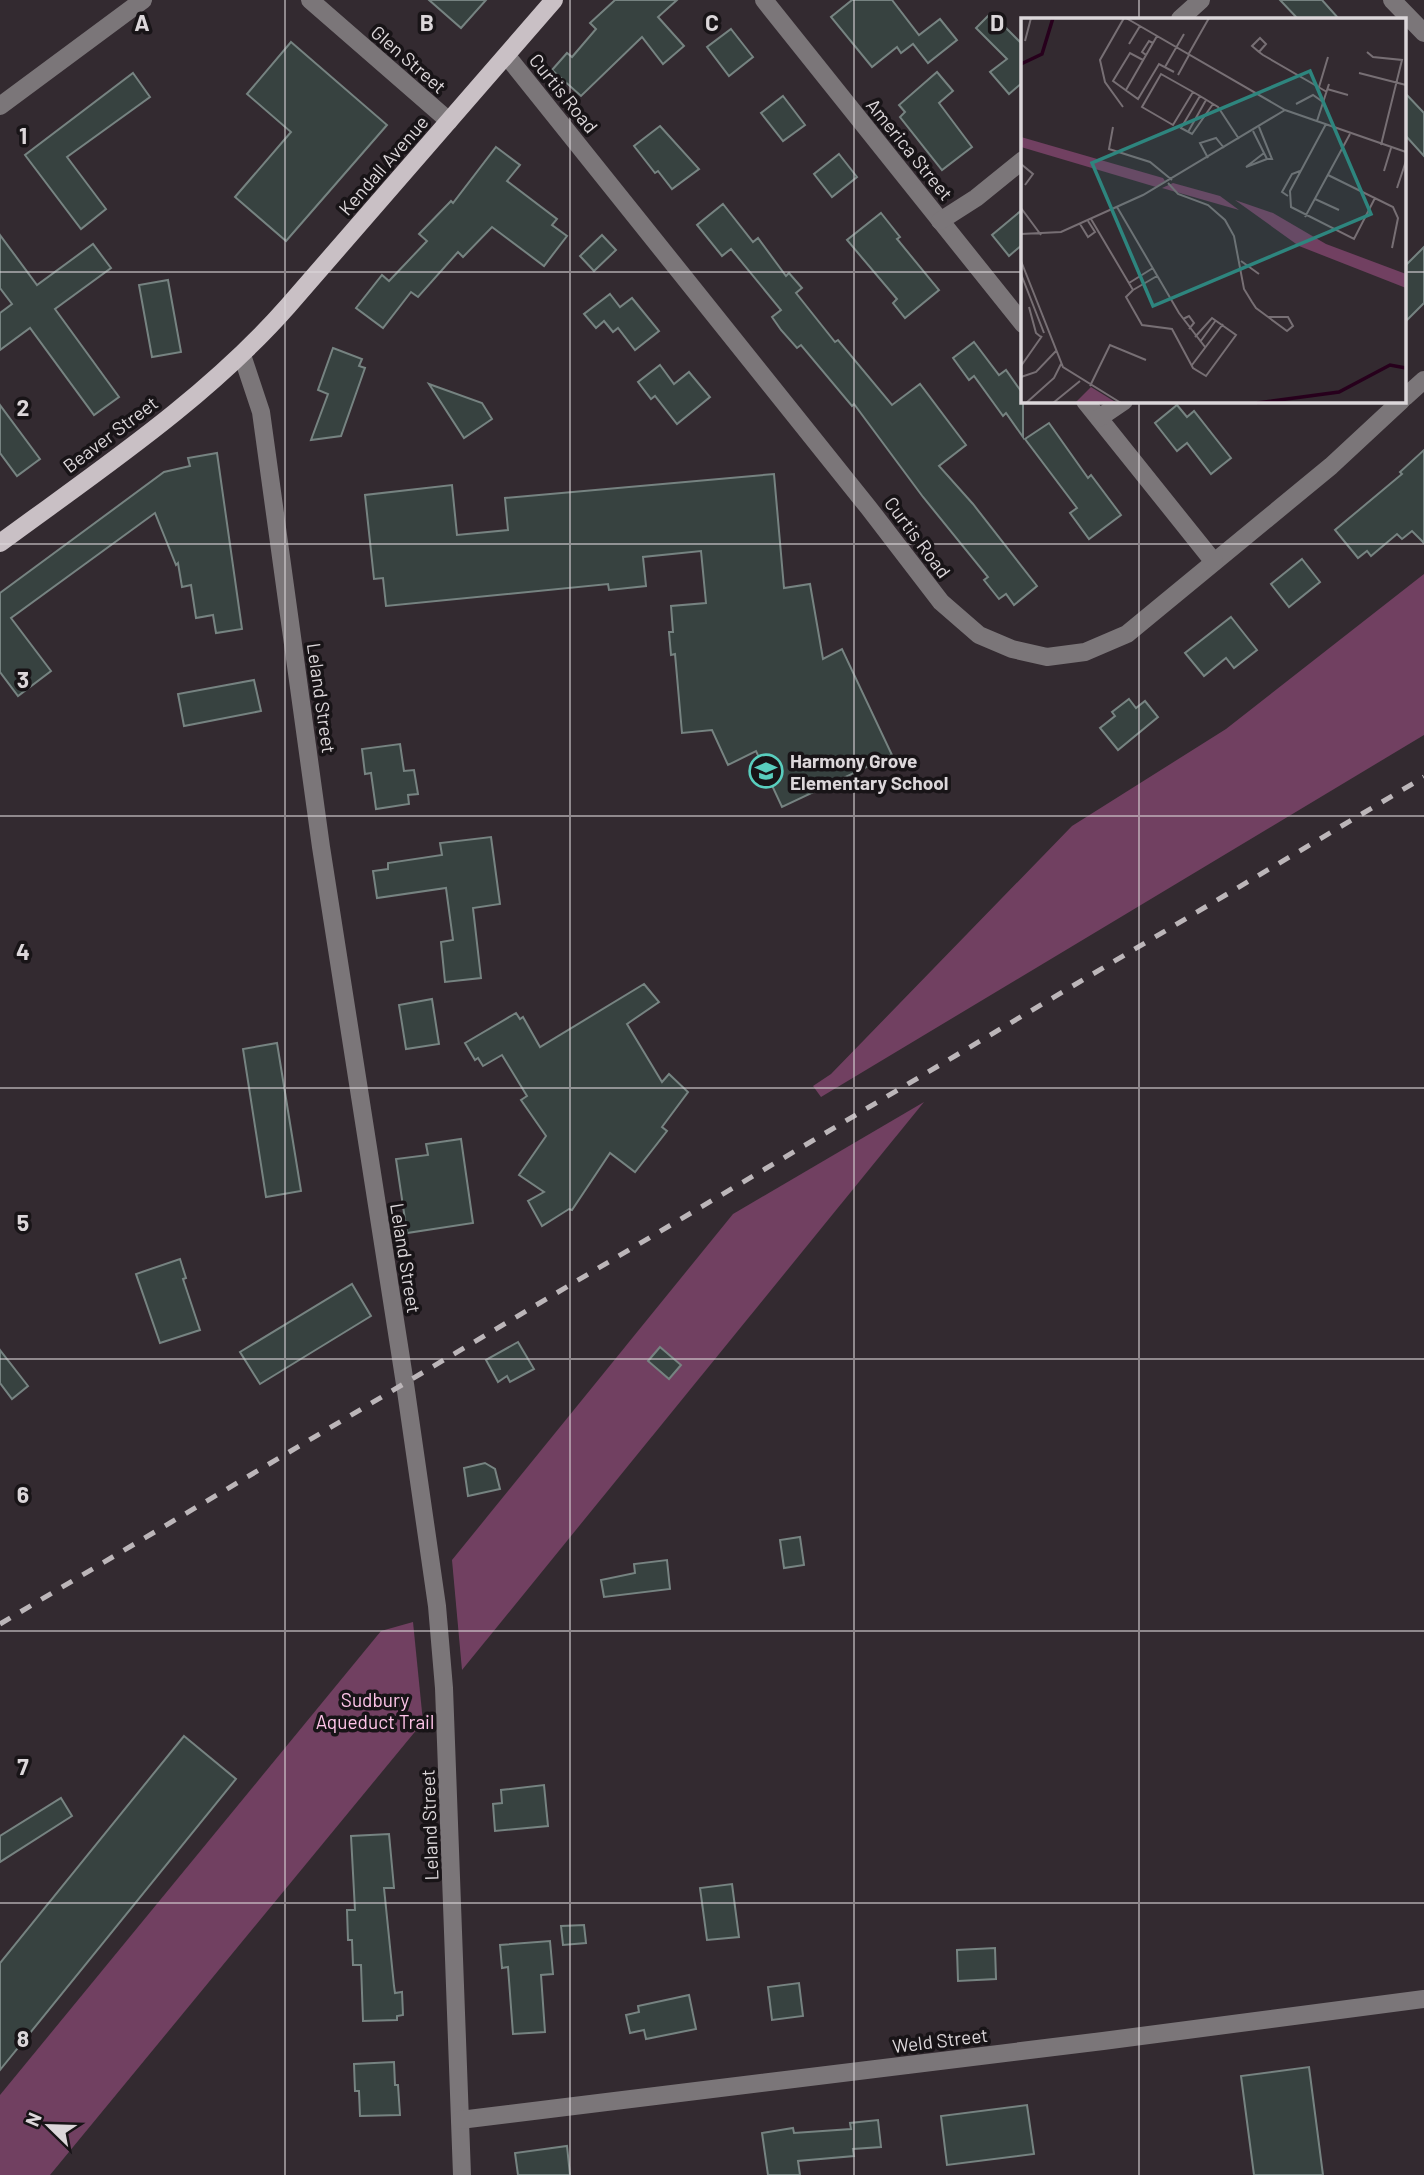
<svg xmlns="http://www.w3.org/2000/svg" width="1424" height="2175" font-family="Barlow,sans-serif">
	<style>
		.green { fill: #714061 }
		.building { fill: #374240; stroke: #768381; stroke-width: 2 }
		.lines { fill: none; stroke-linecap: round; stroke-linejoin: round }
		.minor { stroke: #7b7679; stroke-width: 18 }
		.major { stroke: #c9c0c5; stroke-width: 18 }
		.rail { stroke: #bcb6b9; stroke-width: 5; stroke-dasharray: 12 12; stroke-linecap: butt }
		.grid { fill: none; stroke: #dcd7da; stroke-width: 2; stroke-opacity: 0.55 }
		.labels { text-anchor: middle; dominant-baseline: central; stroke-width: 7; stroke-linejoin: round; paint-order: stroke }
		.street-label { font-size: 19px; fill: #dcd7da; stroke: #181417 }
		.poi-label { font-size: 19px; font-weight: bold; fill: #dcd7da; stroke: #181417; text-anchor: start }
		.park-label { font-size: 19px; fill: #ffc4e9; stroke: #181417 }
		.inset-river { fill: none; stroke: #27001c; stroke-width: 3.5 }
		.inset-road { fill: none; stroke: #776f74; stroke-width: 2 }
		.view { fill: #2e857e; fill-opacity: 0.15; stroke: #2e857e; stroke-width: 3.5 }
		.inset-edge { fill: none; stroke: #dcd7da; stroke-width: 3.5 }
		.grid-label { font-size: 23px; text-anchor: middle; font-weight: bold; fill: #dcd7da; stroke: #181417; stroke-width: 7; stroke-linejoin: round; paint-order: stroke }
	</style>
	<rect width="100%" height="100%" fill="#332a30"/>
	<!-- green -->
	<g class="green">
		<polygon points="1424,574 1424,735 821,1097 813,1086 831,1074 1072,826 1226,729"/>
		<polygon points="924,1102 462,1670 452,1560 733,1214"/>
		<polygon points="413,1622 423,1722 50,2175 0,2175 0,2095 381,1631"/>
	</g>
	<!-- building -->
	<g class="building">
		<polygon points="429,0 486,0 461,28"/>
		<polygon points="615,0 677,0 658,17 684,46 663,64 642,37 581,96 552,70 567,53 572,57 596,29 590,23"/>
		<polygon points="852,0 892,0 919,35 940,19 957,40 928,63 913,44 901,53 897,47 872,67 831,17"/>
		<polygon points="1280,0 1322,0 1339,19 1298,19"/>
		<polygon points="991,13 1023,45 1023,82 1009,94 990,72 1007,59 976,28"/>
		<polygon points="731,29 753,57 729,76 707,47"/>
		<polygon points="291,42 387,125 286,241 235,197 291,132 247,94"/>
		<polygon points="937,72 953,91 939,103 972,147 942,170 900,117 905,112 899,105"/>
		<polygon points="133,73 150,97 67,157 106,209 81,229 25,155"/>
		<polygon points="1405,93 1424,113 1424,156 1405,135"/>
		<polygon points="783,96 805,125 783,141 761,113"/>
		<polygon points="660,126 699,169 672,189 658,171 655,173 634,146"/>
		<polygon points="496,147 520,165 507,181 557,219 552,225 567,236 544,266 492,227 463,257 458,252 418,297 411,292 383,328 356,308 382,275 389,281 427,241 419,234 451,201 453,203"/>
		<polygon points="839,154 857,177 832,197 814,174"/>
		<polygon points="723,204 753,242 758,238 786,276 789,273 802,288 796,293 835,342 838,340 892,405 920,384 966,445 939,466 973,504 1037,586 1014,605 1006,594 999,599 984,580 988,577 923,497 854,404 852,406 801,345 797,348 781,330 772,317 781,310 731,249 722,256 697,225"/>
		<polygon points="1023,209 1023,244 1009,256 992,235"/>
		<polygon points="881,213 900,237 897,239 939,290 905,318 893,303 897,299 847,240"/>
		<polygon points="0,235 37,285 93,244 111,268 55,309 119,397 94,415 30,328 0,350 0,313 12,304 0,288"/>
		<polygon points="602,235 616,250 594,271 580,256"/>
		<polygon points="1424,247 1424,303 1405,322 1405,266"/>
		<polygon points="168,280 181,352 152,357 139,285"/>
		<polygon points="610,294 620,307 632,298 659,331 635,350 618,328 613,332 604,321 596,328 584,314"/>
		<polygon points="974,342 999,375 1006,370 1023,394 1023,437 1006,413 1003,416 974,376 969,380 953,358"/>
		<polygon points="333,348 362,359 359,366 365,368 341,436 311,440 328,394 318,390"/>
		<polygon points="660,365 674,384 689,372 710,397 677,424 655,396 651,399 638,382"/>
		<polygon points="429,384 482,403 492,419 464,438"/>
		<polygon points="0,405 40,459 17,476 0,453"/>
		<polygon points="1177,405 1187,417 1194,411 1231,458 1211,474 1187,443 1177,451 1155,423"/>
		<polygon points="1049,423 1088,478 1091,475 1121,515 1089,539 1070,513 1077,508 1025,439"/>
		<polygon points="1424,450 1424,543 1412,531 1402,539 1397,534 1371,556 1367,551 1358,558 1335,530 1402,474 1400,472"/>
		<polygon points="217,453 242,629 216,633 213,615 196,618 191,585 182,587 178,563 176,565 155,513 11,618 51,671 18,696 0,672 0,593 164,472 190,466 188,458"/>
		<polygon points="774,474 784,588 810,584 823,659 842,649 892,755 782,807 756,751 728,765 712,730 682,733 675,654 671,655 669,632 673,632 671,606 706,603 701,551 643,557 646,586 609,590 608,584 386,606 383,578 374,579 365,495 452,485 457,535 508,530 505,498"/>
		<polygon points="1302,559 1320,582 1289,607 1271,584"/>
		<polygon points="1231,617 1257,650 1234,668 1226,658 1204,676 1185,653"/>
		<polygon points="254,680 261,711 184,726 178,694"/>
		<polygon points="1129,699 1136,708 1145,701 1158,717 1118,750 1100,728 1115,716 1112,712"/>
		<polygon points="400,744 404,771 414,770 418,794 408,795 409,804 376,809 371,773 365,774 362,749"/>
		<polygon points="491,837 500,904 473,908 481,978 445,982 441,942 453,940 446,888 377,898 373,871 388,869 388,863 442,855 440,843"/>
		<polygon points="644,984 659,1002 627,1024 662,1082 669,1074 688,1092 662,1127 667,1131 635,1172 610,1153 572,1210 569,1209 542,1226 528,1201 544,1192 519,1175 546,1136 521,1100 527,1096 502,1055 483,1066 478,1058 475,1060 465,1043 516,1013 520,1019 523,1017 540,1047"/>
		<polygon points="432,999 439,1044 406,1049 399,1005"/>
		<polygon points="277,1043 301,1191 266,1197 243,1049"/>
		<polygon points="461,1139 473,1223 407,1233 396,1159 428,1155 426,1144"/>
		<polygon points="180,1259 186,1278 183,1279 200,1330 160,1343 136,1274"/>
		<polygon points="352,1284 371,1316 260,1384 240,1352"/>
		<polygon points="518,1342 534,1369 510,1382 507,1376 498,1382 486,1360"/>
		<polygon points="660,1347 681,1365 669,1379 648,1361"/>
		<polygon points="0,1350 28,1386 12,1399 0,1383"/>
		<polygon points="485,1463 495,1469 500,1489 468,1496 464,1468"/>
		<polygon points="800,1537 804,1565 784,1568 780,1540"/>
		<polygon points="667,1560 670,1589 604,1597 601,1580 635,1573 634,1564"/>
		<polygon points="184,1736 236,1779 0,2070 0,1963"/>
		<polygon points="544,1785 548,1826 495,1831 493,1804 502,1803 501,1790"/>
		<polygon points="61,1798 72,1816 0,1862 0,1836"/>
		<polygon points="389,1834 394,1888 384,1888 394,1986 395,1993 402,1992 403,2015 397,2016 397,2020 363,2021 361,1965 353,1965 352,1940 348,1940 347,1910 355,1910 351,1836"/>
		<polygon points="732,1884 739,1937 707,1940 700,1888"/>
		<polygon points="584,1925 586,1943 563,1945 561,1926"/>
		<polygon points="550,1941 553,1974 541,1975 545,2032 513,2034 508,1967 502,1968 500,1945"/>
		<polygon points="995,1948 996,1979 958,1981 957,1950"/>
		<polygon points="799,1983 803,2016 772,2020 768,1987"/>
		<polygon points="689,1995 696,2029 646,2039 644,2030 630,2033 626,2015 639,2012 638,2006"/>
		<polygon points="394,2062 395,2085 398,2085 400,2115 360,2116 359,2091 355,2091 354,2064"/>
		<polygon points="1309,2067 1323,2175 1254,2175 1241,2076"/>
		<polygon points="1027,2105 1034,2154 947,2165 941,2116"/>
		<polygon points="878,2120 881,2147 853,2149 854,2156 798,2161 800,2175 768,2175 762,2133 793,2128 794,2133 851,2129 850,2123"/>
		<polygon points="567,2146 570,2175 518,2175 515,2153"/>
	</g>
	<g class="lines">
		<!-- minor -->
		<g class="minor">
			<polyline points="310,0 449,121"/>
			<polyline points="764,0 1023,324"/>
			<polyline points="1392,0 1424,33"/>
			<polyline points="1180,19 1201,0"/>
			<polyline points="507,56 868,507 941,602 979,635 1012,649 1047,657 1085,652 1127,634 1331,466 1401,401"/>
			<polyline points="0,106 143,0"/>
			<polyline points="940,221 976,198 1023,160"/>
			<polyline points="242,355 261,412 321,847 405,1384 437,1606 444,1688 462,2175"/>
			<polyline points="1405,397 1424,380"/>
			<polyline points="1085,401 1214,562"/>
			<polyline points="1099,418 1124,401"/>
			<polyline points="460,2120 1103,2041 1424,1999"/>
		</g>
		<!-- major -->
		<path class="major" d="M0 543C99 470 206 399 288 306L554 0"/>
		<!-- rail -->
		<polyline class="rail" points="0,1624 1424,777"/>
	</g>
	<!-- grid -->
	<path class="grid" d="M285 0V2175M570 0V2175M854 0V2175M1139 0V19M0 272H1023M1405 272H1424M1139 401V2175M0 544H1424M0 816H1424M0 1088H1424M0 1359H1424M0 1631H1424M0 1903H1424"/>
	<!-- icons -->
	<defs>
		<symbol id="school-ring" viewBox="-11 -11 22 22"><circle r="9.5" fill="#181417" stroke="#59cebe" stroke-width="1.5"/><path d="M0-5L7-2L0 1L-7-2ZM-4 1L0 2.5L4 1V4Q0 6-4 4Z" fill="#59cebe"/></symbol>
	</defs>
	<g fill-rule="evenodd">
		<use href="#school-ring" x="747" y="752" width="38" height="38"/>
	</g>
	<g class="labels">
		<!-- street labels -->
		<g class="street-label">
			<text transform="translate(409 59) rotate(41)">Glen Street</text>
			<text transform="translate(564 93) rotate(51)">Curtis Road</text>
			<text transform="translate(910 149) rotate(51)">America Street</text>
			<text transform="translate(383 165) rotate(-49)">Kendall Avenue</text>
			<text transform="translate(110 434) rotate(-37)">Beaver Street</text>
			<text transform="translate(918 537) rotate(53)">Curtis Road</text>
			<text transform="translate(322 698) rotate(82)">Leland Street</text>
			<text transform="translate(406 1258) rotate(81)">Leland Street</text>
			<text transform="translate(429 1825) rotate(-92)">Leland Street</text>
			<text transform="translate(940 2040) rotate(-7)">Weld Street</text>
		</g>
		<!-- poi labels -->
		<g class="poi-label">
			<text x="790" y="760">Harmony Grove<tspan x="790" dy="22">Elementary School</tspan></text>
		</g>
		<!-- park labels -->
		<g class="park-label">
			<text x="375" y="1699">Sudbury<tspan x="375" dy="22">Aqueduct Trail</tspan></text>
		</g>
	</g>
	<!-- overview -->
	<g transform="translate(1021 18)">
		<rect width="385" height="385" fill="#332a30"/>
		<path d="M0 119 142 160 144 163 135 169 0 129ZM152 165 199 178 218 192 141 170ZM214 182 252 195 305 226 385 256V270L278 228ZM70 369 96 385H54Z" fill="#714061"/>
		<path class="inset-river" d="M0 46 21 36 32 0M236 385 318 374 369 347 385 350"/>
		<path class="inset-road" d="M105 0 264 92 385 134M4 23 10 0M108 26 119 8M238 34 245 26 239 20 231 28 238 34 242 37 306 74M346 34 352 39 381 42 360 127M125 37 121 34 128 23 132 25M167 37 188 0M122 42 109 35 92 63 117 81 138 46 153 54M144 49 163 16M338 55 385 67M157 57 168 37M298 69 307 39M306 71 327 77M105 72 136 18M172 74 152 107 121 89 140 56 172 74 179 78 197 89 218 121M179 78 160 110 171 116 192 86M275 86 292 77 302 84M102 89 84 64 79 42 103 0M296 103 308 66M305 106 269 173 270 189 333 221 354 180M92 109 88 131 129 144 151 162M232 113 246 141H251L238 109M167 114 185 82M243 135 225 149 246 141M187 140 179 125 195 120 203 130M0 146 12 156 4 167M363 153 370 130M307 157 372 189 377 200 371 230M147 165 157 176 187 187 204 202 213 218 223 271 231 284 235 290 266 313 272 308 267 299H247M376 170 385 143M267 178 261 174 271 156 279 153M294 181 318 192M96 189 158 295 184 329M0 190 20 217M284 199 329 116M70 201 112 272 136 258M59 206 67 219 74 214 67 203M0 216 40 214 122 177 264 92M0 243 42 349 100 385M220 243 238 256M0 256 23 315M108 265 132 250M112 272 105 279 121 307 151 311 172 350 185 358 215 317 191 300 174 319M8 289 15 315 20 319M162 301 168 298 173 305 168 311M179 324 195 302M171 347 202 306M0 348 21 318M0 359 15 354 35 333M69 368 89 327 125 342M5 385 33 360 40 346M32 385 59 363"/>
		<path class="view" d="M289 53 350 196 132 288 71 145Z"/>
		<rect width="385" height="385" class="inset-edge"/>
	</g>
	<g class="grid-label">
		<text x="142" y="31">A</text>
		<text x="427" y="31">B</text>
		<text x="712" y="31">C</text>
		<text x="997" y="31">D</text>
		<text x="23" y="144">1</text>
		<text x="23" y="416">2</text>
		<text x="23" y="688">3</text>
		<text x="23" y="960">4</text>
		<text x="23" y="1231">5</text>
		<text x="23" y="1503">6</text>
		<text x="23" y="1775">7</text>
		<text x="23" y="2047">8</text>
	</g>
	<!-- north arrow -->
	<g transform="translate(49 2126) rotate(293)" stroke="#181417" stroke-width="5" paint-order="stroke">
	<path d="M0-5L12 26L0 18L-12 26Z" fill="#dcd7da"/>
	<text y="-10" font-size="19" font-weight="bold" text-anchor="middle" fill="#dcd7da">N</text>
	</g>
</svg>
